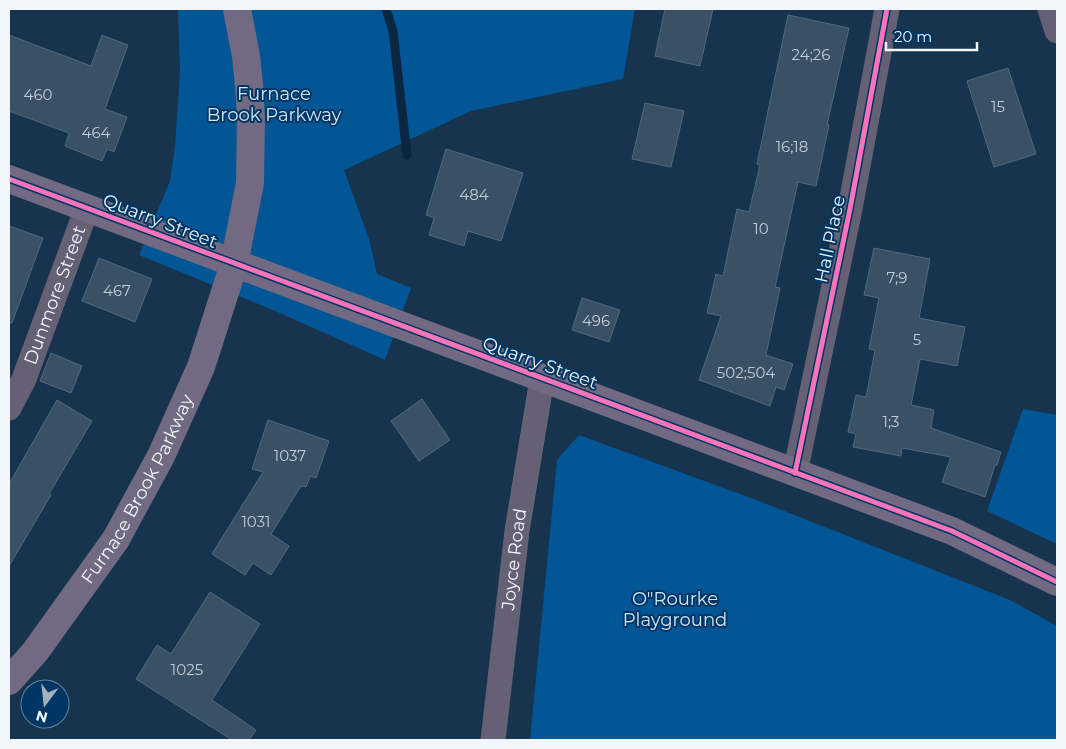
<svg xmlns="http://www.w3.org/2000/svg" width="1066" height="749" font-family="Montserrat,sans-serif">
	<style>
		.green { fill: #035696 }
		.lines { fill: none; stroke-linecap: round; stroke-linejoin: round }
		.stream { stroke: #0b2640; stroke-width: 9 }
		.building { fill: #395065; stroke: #51687d }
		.street { stroke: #666075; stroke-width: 25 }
		.secondary { stroke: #716a82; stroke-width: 28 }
		.cycleway-casing { stroke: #003663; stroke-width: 8 }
		.cycleway { stroke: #fb73b8; stroke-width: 5 }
		.labels { text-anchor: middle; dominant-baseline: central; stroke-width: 4; stroke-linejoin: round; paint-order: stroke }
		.number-label { font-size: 15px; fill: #c2ccd6 }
		.park-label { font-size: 18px; fill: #d1e4f9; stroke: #003663 }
		.street-label { font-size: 18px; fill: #f0f6fb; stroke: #003663 }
	</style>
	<rect width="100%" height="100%" fill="#16344d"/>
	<!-- green -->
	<g class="green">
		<polygon points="178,9 635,9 623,79 471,111 344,170 369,239 377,274 411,288 385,360 273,310 139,255 170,181 175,146 180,72"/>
		<polygon points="1023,409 1057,415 1057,544 987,511"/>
		<polygon points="579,435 759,501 1010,600 1057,626 1057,740 530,740 557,460"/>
	</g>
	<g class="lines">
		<!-- stream -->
		<polyline class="stream" points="386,9 393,31 407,155"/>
	</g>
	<!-- building -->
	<g class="building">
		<polygon points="665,9 713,9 700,66 655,56"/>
		<polygon points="788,15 849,28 827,125 829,125 816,186 798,182 775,287 780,288 766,355 793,364 784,390 776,387 770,406 699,380 721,316 707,313 716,274 723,276 737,209 749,212 760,165 757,164"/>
		<polygon points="9,35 91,66 102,35 128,45 105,109 127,117 114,152 107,149 102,161 65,146 69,133 9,111"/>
		<polygon points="1008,68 1036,154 994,167 967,81"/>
		<polygon points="645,103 684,111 671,167 632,159"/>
		<polygon points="446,149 523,173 501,241 468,231 464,246 429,235 434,218 426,215"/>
		<polygon points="9,226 43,238 12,323 9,323"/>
		<polygon points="874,248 930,259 919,318 965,327 957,366 920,359 911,405 934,410 931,428 1001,452 997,465 995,465 985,497 942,482 951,457 902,448 901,456 853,447 856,434 848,432 856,395 866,397 875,350 869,349 879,298 864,295"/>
		<polygon points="99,258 152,279 135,322 82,301"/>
		<polygon points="582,298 620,310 609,342 572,330"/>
		<polygon points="51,353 82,366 71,393 40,381"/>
		<polygon points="422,399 450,440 419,461 391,421"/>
		<polygon points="57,400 92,421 49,494 51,495 9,566 9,484"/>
		<polygon points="268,420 329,441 316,478 310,476 306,487 301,486 271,534 289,546 271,575 253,563 245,575 212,554 263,472 252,469"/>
		<polygon points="210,592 260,624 212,700 256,730 249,740 232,740 136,679 157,645 171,654"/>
	</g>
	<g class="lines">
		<!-- street -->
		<g class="street">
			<polyline points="1050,9 1057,31"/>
			<path id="s1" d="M9 408 24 379 87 208"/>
			<polyline points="795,473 850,209 887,9"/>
			<path id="s2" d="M493 740 517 531 542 379"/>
		</g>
		<!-- secondary -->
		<g class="secondary">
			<polyline points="9,179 952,531 1057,582"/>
			<path id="s3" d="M9 681 35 652 116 539 161 456 201 367 234 264 250 183 251 119 249 85 246 56 237 9"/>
		</g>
		<defs>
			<g id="cycleway">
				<polyline points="9,179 952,531 1057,582"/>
				<polyline points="795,473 850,209 887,9"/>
			</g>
		</defs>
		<!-- cycleway casing -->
		<use href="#cycleway" class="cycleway-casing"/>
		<!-- cycleway -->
		<use href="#cycleway" class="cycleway"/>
	</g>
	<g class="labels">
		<!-- number labels -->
		<g class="number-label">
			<text x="811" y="54">24;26</text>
			<text x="38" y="94">460</text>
			<text x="998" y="106">15</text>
			<text x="96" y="132">464</text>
			<text x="792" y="146">16;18</text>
			<text x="474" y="194">484</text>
			<text x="761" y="228">10</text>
			<text x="897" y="277">7;9</text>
			<text x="117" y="290">467</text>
			<text x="596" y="320">496</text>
			<text x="917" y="339">5</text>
			<text x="746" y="372">502;504</text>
			<text x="891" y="421">1;3</text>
			<text x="290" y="455">1037</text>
			<text x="256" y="521">1031</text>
			<text x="187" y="669">1025</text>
		</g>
		<!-- park labels -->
		<g class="park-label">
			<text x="274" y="94">Furnace<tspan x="274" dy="21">Brook Parkway</tspan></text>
			<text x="675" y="599">O"Rourke<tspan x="675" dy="21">Playground</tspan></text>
		</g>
		<!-- street labels -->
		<g class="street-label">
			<text transform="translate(160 221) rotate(21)">Quarry Street</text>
			<text transform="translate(830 239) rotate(-78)">Hall Place</text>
			<text stroke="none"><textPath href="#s1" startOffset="122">Dunmore Street</textPath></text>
			<text transform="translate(540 363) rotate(20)">Quarry Street</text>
			<text stroke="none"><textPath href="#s3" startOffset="232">Furnace Brook Parkway</textPath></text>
			<text stroke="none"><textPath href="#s2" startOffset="182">Joyce Road</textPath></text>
		</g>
	</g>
	<!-- border -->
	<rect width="1066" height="749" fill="none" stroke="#f0f6fb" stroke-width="20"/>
	<!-- north arrow -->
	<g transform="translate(45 704) rotate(195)"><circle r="24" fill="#003663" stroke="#6083a0"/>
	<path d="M0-4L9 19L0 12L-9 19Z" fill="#a4b2be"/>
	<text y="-8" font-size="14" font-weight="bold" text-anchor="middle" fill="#f0f6fb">N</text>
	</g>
	<!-- scale -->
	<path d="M886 42v8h91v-8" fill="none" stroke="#f0f6fb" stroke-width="2.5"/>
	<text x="894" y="42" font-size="15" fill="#f0f6fb" stroke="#003663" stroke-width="4" paint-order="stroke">20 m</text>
</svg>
